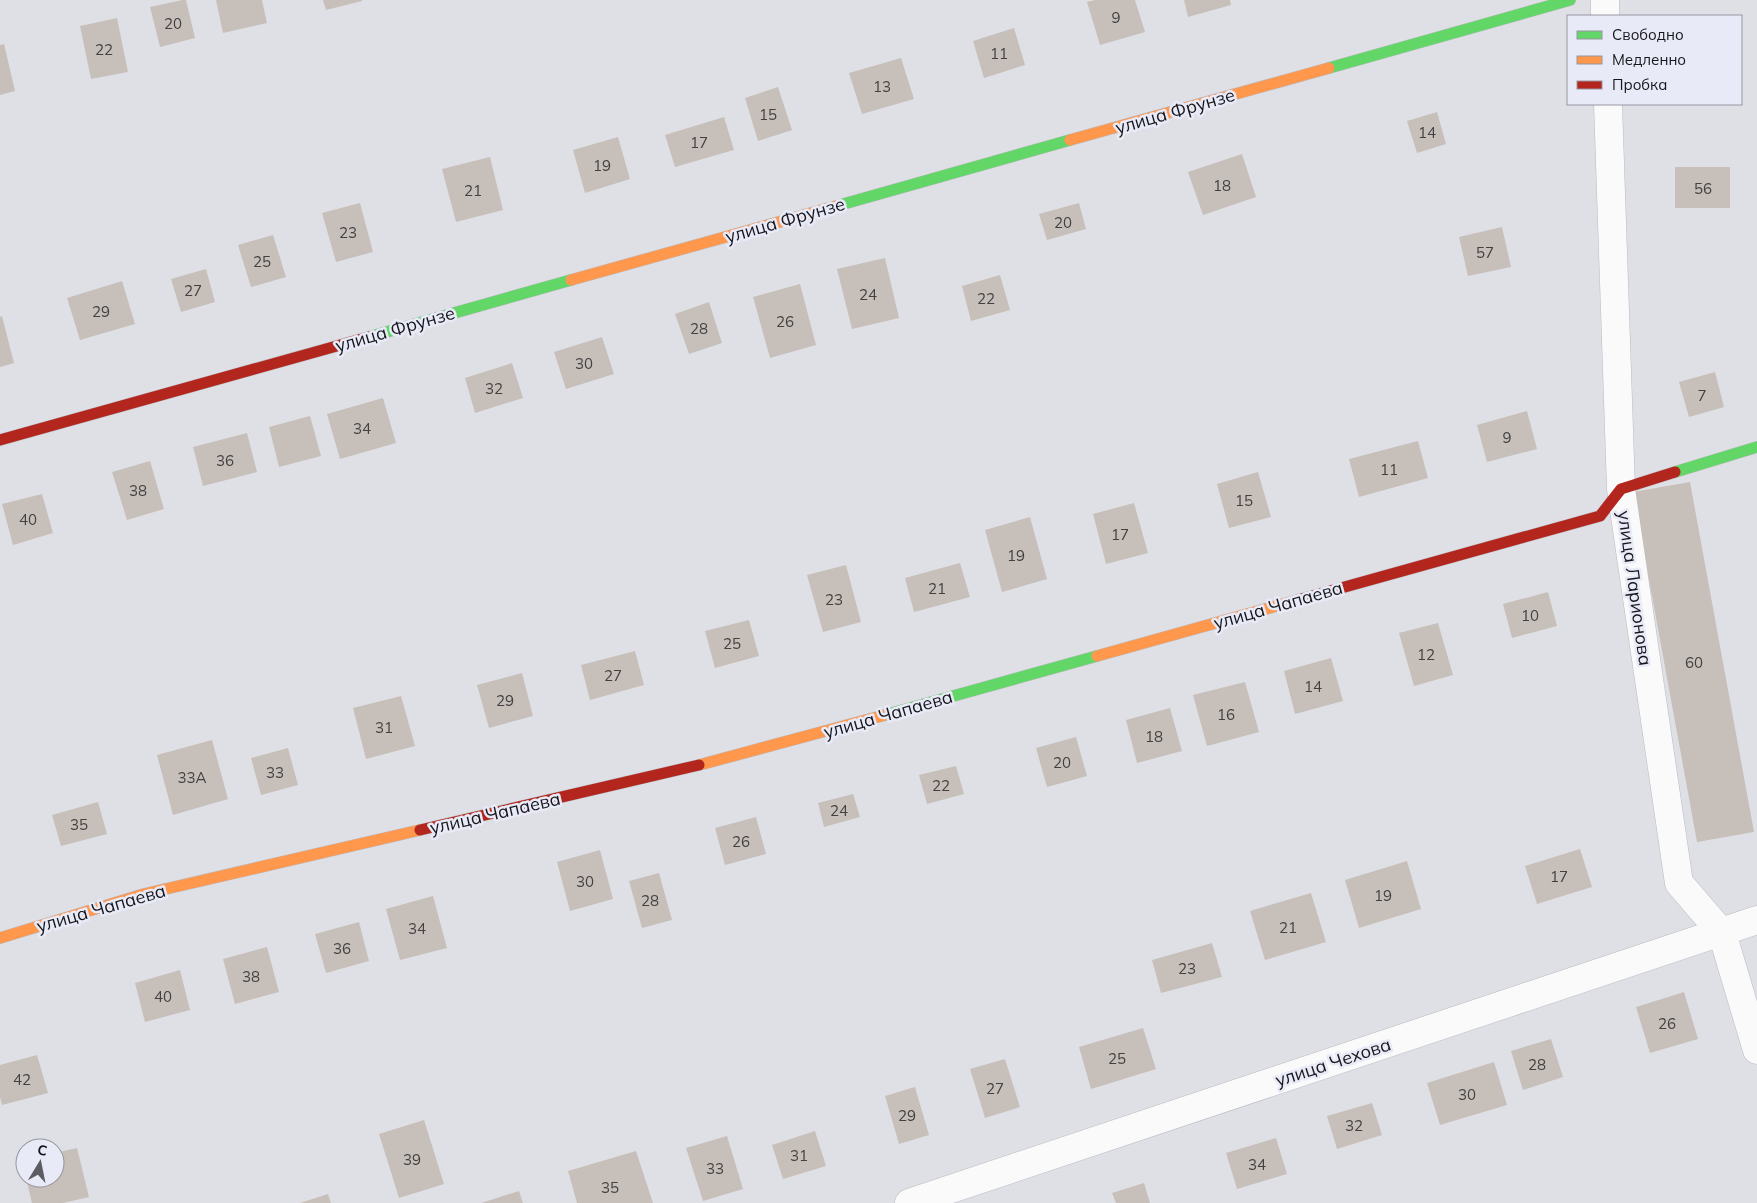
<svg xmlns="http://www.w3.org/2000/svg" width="1757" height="1203" font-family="Mulish,sans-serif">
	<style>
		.building { fill: #c7bfb9 }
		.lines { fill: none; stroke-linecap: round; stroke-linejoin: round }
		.street-casing { stroke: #babbc0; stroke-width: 29 }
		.fast-casing { stroke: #babbc0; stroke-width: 12 }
		.slow-casing { stroke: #babbc0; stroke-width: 12 }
		.jam-casing { stroke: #babbc0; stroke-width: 12 }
		.street { stroke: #fafafb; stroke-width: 28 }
		.fast { stroke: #63d668; stroke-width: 11 }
		.slow { stroke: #ff974d; stroke-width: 11 }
		.jam { stroke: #b3261e; stroke-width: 11 }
		.labels { text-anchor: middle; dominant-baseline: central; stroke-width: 5; stroke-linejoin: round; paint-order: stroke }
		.number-label { font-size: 15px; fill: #424142 }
		.street-label { font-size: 18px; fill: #16171b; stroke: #e9eaf7 }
	</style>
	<rect width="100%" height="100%" fill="#dfe0e6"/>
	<!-- building -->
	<g class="building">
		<polygon points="182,0 186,0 195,38 160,47 150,7"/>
		<polygon points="216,0 262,0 267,23 223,33"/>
		<polygon points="323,0 362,0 362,1 326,10"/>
		<polygon points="1095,0 1135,0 1145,32 1100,45 1087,2"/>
		<polygon points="1184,0 1230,0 1231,5 1188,17"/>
		<polygon points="117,18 128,72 91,79 80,26"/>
		<polygon points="1014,28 1025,65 984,78 973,41"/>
		<polygon points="4,44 15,91 0,95 0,45"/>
		<polygon points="901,58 914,99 862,114 849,73"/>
		<polygon points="778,87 792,130 758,141 745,98"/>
		<polygon points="1437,112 1446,144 1417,153 1407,121"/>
		<polygon points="724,117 734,150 675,167 665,135"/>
		<polygon points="618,137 630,179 585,193 573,150"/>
		<polygon points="1242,154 1256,197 1203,215 1188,172"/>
		<polygon points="490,157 503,210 456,222 442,169"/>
		<rect x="1675" y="167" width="55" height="41"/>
		<polygon points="360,203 373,252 336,262 322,213"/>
		<polygon points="1079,203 1086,229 1047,240 1039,214"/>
		<polygon points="1502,227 1511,267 1468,276 1459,237"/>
		<polygon points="273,235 286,277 251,287 238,245"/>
		<polygon points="885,258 899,318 852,329 837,269"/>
		<polygon points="206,269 215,302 181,312 171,279"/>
		<polygon points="1000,275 1010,310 971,321 962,286"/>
		<polygon points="122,281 135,324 80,340 67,298"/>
		<polygon points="800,284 816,345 770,358 753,297"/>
		<polygon points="709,302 722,343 689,354 675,314"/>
		<polygon points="2,316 14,363 0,367 0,317"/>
		<polygon points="602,337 614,374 566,389 554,352"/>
		<polygon points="512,363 523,398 475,413 465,378"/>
		<polygon points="1715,372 1724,407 1689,417 1679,382"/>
		<polygon points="383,398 396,443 340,459 327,414"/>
		<polygon points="1527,411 1537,449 1487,462 1477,425"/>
		<polygon points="310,416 321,456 279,467 269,427"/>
		<polygon points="247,433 257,472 203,486 193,447"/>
		<polygon points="1418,441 1428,478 1359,497 1349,459"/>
		<polygon points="150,461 164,509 127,520 112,472"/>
		<polygon points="1258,472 1271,517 1229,528 1217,484"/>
		<polygon points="1690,482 1754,832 1697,842 1633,492"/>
		<polygon points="42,494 53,533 13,545 2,504"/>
		<polygon points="1134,503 1148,553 1106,564 1093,514"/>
		<polygon points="1030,517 1047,579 1002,592 985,530"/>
		<polygon points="960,563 970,597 914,612 905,578"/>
		<polygon points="846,565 861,622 823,632 807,575"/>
		<polygon points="1548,592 1557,626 1512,638 1503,604"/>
		<polygon points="749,620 759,656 715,668 705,631"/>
		<polygon points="1438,623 1453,675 1414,686 1399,633"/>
		<polygon points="635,651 644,685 590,700 581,665"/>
		<polygon points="1331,658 1343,701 1295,714 1284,671"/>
		<polygon points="522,673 533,716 489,728 477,685"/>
		<polygon points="1245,682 1259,732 1207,746 1193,695"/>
		<polygon points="401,696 415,746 366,759 353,708"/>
		<polygon points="1170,708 1182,751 1137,763 1126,720"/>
		<polygon points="1076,737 1087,776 1047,787 1036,748"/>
		<polygon points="212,740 228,799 173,815 157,755"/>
		<polygon points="288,748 298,785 261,795 251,758"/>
		<polygon points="956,766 964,794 927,804 919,775"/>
		<polygon points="853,794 860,817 824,827 818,803"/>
		<polygon points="98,802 107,834 61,846 52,815"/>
		<polygon points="756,817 766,854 725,865 715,828"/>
		<polygon points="1580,849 1592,887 1537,904 1525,866"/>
		<polygon points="600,850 613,899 570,911 557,862"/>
		<polygon points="1407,861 1421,909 1359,928 1345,880"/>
		<polygon points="659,873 672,920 642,928 629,881"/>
		<polygon points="1311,893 1326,942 1265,960 1250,911"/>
		<polygon points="433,896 447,948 400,960 386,909"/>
		<polygon points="359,922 369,961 326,973 315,934"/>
		<polygon points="1212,943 1222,977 1161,993 1152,960"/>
		<polygon points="267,947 279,992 235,1004 223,959"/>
		<polygon points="180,970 190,1010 145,1022 135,983"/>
		<polygon points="1684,992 1698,1039 1650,1053 1636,1007"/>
		<polygon points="1143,1028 1156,1069 1091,1089 1079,1047"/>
		<polygon points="1551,1039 1563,1077 1523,1090 1511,1051"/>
		<polygon points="37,1055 48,1093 2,1105 0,1097 0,1065"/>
		<polygon points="1005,1059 1020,1107 985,1118 970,1069"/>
		<polygon points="1494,1062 1507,1105 1440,1125 1427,1083"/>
		<polygon points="915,1087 929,1135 899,1144 885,1096"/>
		<polygon points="1372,1103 1382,1135 1337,1149 1327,1116"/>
		<polygon points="424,1120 444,1184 399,1198 379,1134"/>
		<polygon points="815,1131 826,1166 783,1179 772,1145"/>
		<polygon points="727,1136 743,1189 703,1201 686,1148"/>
		<polygon points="1276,1138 1287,1174 1237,1189 1226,1153"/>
		<polygon points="77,1148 89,1197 63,1203 32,1203 26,1178 55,1178 55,1153"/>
		<polygon points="636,1151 653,1203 577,1203 568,1171"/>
		<polygon points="1144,1183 1150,1203 1116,1203 1112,1193"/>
		<polygon points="519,1191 523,1203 481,1203"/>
		<polygon points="328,1194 331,1203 300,1203"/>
	</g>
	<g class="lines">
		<defs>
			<g id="street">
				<polyline points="1605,0 1605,16"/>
				<polyline points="1608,104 1621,489 1679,883 1722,933 1757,1050"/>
				<polyline points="909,1203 1757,920"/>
			</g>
			<g id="fast">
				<polyline points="1329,68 1570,0"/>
				<polyline points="840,205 1070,140"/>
				<polyline points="369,337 571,280"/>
				<polyline points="1675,472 1757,447"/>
				<polyline points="885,715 1097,656"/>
			</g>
			<g id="slow">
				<polyline points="1070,140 1329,68"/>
				<polyline points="571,280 840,205"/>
				<polyline points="1097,656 1298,600"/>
				<polyline points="699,765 885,715"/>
				<polyline points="0,938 144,894 420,830"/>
			</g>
			<g id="jam">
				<polyline points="0,440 369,337"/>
				<polyline points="1298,600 1600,516 1621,489 1675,472"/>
				<polyline points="420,830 699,765"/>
			</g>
		</defs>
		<!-- street casing -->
		<use href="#street" class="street-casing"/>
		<!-- fast casing -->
		<use href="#fast" class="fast-casing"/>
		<!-- slow casing -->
		<use href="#slow" class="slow-casing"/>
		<!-- jam casing -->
		<use href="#jam" class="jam-casing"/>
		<!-- street -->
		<use href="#street" class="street"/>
		<!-- fast -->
		<use href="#fast" class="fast"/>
		<!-- slow -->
		<use href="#slow" class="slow"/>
		<!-- jam -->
		<use href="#jam" class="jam"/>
	</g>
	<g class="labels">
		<!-- number labels -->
		<g class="number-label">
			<text x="1116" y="17">9</text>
			<text x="173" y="23">20</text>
			<text x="104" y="49">22</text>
			<text x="999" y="53">11</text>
			<text x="882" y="86">13</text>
			<text x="768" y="114">15</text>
			<text x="1427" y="132">14</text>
			<text x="699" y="142">17</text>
			<text x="602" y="165">19</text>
			<text x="1222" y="185">18</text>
			<text x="1703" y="188">56</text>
			<text x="473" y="190">21</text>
			<text x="1063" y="222">20</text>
			<text x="348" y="232">23</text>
			<text x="1485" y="252">57</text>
			<text x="262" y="261">25</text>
			<text x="193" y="290">27</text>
			<text x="868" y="294">24</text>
			<text x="986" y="298">22</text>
			<text x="101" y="311">29</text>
			<text x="785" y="321">26</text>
			<text x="699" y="328">28</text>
			<text x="584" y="363">30</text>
			<text x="494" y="388">32</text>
			<text x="1702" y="395">7</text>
			<text x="362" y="428">34</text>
			<text x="1507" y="437">9</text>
			<text x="225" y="460">36</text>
			<text x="1389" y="469">11</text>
			<text x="138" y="490">38</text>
			<text x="1244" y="500">15</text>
			<text x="28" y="519">40</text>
			<text x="1120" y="534">17</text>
			<text x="1016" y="555">19</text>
			<text x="937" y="588">21</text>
			<text x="834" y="599">23</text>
			<text x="1530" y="615">10</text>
			<text x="732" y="643">25</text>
			<text x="1426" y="654">12</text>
			<text x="1694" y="662">60</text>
			<text x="613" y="675">27</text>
			<text x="1313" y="686">14</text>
			<text x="505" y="700">29</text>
			<text x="1226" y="714">16</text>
			<text x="384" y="727">31</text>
			<text x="1154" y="736">18</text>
			<text x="1062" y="762">20</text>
			<text x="275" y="772">33</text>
			<text x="192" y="777">33А</text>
			<text x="941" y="785">22</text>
			<text x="839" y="810">24</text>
			<text x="79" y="824">35</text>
			<text x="741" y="841">26</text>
			<text x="1559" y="876">17</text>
			<text x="585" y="881">30</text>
			<text x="1383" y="895">19</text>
			<text x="650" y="900">28</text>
			<text x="1288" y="927">21</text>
			<text x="417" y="928">34</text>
			<text x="342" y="948">36</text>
			<text x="1187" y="968">23</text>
			<text x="251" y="976">38</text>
			<text x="163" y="996">40</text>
			<text x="1667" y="1023">26</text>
			<text x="1117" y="1058">25</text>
			<text x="1537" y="1064">28</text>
			<text x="22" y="1079">42</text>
			<text x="995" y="1088">27</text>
			<text x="1467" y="1094">30</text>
			<text x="907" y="1115">29</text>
			<text x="1354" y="1125">32</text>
			<text x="799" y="1155">31</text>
			<text x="412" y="1159">39</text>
			<text x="1257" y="1164">34</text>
			<text x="715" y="1168">33</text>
			<text x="610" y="1187">35</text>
		</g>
		<!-- street labels -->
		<g class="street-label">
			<text transform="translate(1175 111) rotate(-16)">улица Фрунзе</text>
			<text transform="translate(785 220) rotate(-16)">улица Фрунзе</text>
			<text transform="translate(395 329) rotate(-16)">улица Фрунзе</text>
			<text transform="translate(1635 588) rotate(82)">улица Ларионова</text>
			<text transform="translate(1278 605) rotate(-16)">улица Чапаева</text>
			<text transform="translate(888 714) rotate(-16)">улица Чапаева</text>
			<text transform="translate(495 813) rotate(-13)">улица Чапаева</text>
			<text transform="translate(101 908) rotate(-16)">улица Чапаева</text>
			<text transform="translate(1333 1062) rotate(-18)">улица Чехова</text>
		</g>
	</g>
	<!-- legend -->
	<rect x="1567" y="15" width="175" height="90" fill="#e9eaf7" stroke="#95969f"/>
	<rect x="1577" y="31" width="25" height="8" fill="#63d668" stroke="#95969f"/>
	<text x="1612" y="40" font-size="15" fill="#16171b">Свободно</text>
	<rect x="1577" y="56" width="25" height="8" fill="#ff974d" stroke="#95969f"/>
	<text x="1612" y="65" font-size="15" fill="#16171b">Медленно</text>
	<rect x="1577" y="81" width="25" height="8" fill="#b3261e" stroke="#95969f"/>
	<text x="1612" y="90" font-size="15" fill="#16171b">Пробка</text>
	<!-- north arrow -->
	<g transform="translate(40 1163) rotate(10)"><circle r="24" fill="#e9eaf7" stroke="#95969f"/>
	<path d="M0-4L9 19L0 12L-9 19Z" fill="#5c5d62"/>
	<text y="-8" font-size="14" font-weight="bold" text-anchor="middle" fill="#16171b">С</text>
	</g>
</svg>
